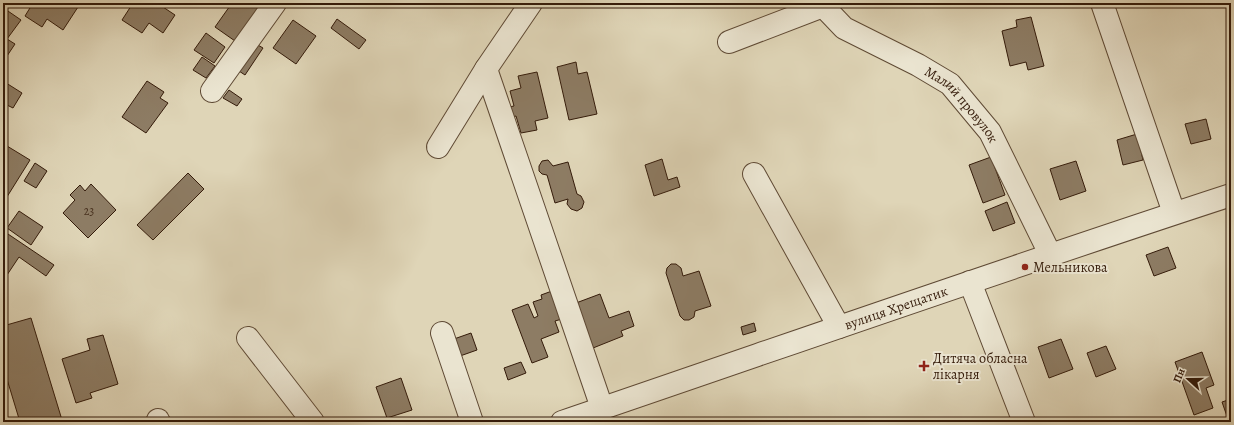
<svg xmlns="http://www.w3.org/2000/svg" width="1234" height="425" font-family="Alegreya,serif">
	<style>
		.building { fill: #8d7c64; stroke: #341b0a }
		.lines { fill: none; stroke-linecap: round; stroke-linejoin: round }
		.minor-casing { stroke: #5f4a35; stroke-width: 24 }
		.minor { stroke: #eae4d0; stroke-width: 22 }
		.poi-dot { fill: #8f2418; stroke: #eae4d0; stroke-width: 1.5 }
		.labels { text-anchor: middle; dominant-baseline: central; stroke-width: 4; stroke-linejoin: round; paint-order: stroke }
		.number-label { font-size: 12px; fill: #4a3320 }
		.street-label { font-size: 14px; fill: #341b0a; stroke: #eae4d0 }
		.poi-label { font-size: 14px; fill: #341b0a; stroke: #eae4d0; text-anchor: start }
	</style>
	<rect width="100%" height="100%" fill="#dfd5b7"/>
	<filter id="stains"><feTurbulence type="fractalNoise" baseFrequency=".005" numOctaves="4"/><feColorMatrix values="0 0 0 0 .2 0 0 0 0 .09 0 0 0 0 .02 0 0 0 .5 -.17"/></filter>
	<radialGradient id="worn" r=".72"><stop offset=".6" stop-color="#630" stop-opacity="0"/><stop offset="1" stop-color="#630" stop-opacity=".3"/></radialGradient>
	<!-- building -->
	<g class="building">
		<polygon points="33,3 72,3 78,7 63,30 47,19 42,27 25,16"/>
		<polygon points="133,3 157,3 175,15 163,33 149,23 142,33 122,20"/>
		<polygon points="232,3 262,3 235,41 215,27"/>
		<polygon points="5,9 21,20 7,39 15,44 3,62 3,12"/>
		<polygon points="1031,17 1044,66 1028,70 1026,62 1010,66 1002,31 1017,27 1016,20"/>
		<polygon points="337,19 366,40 359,49 331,28"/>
		<polygon points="293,20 316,36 296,64 273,48"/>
		<polygon points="206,33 225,47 214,63 194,50"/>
		<polygon points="251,41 263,48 245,75 233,67"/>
		<polygon points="202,57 215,66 206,78 193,70"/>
		<polygon points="576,62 578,74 587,72 597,114 569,120 557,67"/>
		<polygon points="537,72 548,118 535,121 537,130 521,133 516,116 512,117 509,107 514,106 510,91 521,88 518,76"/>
		<polygon points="3,81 22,93 13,108 7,105 3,112"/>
		<polygon points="147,81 164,92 160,98 168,103 146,133 122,117"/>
		<polygon points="229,90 242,99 237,106 223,98"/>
		<polygon points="1206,119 1211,139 1191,144 1185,124"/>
		<polygon points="1137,134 1143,160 1123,165 1117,140"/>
		<polygon points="7,146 30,160 5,200 3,199 3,153"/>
		<polygon points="991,157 1005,195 983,203 969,165"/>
		<polygon points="662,159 668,180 677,177 680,187 654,196 645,165"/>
		<polygon points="548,160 553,166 568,162 577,194 581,196 584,202 582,208 577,211 571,209 567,204 568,199 555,203 547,175 542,174 539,171 539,166 542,161"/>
		<polygon points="1076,161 1086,191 1060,200 1050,169"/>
		<polygon points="35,163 47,171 36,188 24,181"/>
		<polygon points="188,173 204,189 153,240 137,225"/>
		<polygon points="91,184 116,210 88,238 63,213 75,200 70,195 80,185 85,191"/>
		<polygon points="1007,202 1015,223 993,231 985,211"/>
		<polygon points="19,211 43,227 31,245 7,228"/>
		<polygon points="5,232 54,265 46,276 19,257 3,281 3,236"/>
		<polygon points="1168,247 1176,268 1154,276 1146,255"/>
		<polygon points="671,264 676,264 681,268 683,276 699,271 711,306 695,311 694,317 689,320 684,320 680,316 666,273 667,268"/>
		<polygon points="552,291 562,319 555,321 559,332 541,339 548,357 532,363 512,310 528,304 534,318 538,316 533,302 542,299 541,295"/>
		<polygon points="600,294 609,318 629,311 634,326 621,331 623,336 593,348 576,303"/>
		<polygon points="31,318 62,420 57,422 20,422 3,366 3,326"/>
		<polygon points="754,323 756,331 743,335 741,327"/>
		<polygon points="471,333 477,350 460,356 454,339"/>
		<polygon points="103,335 118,384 90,393 92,398 76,403 62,359 90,350 87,339"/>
		<polygon points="1061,339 1073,369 1049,378 1038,347"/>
		<polygon points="1106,346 1116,369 1096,377 1087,353"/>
		<polygon points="1202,352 1214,385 1206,388 1213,408 1194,415 1175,362"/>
		<polygon points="521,362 526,373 508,380 504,368"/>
		<polygon points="401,378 412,410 387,418 376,387"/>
		<polygon points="1231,399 1231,422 1229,422 1222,402"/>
	</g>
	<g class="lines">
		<defs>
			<g id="minor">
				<polyline points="531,3 486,69 602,408"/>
				<path id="s1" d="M823 3V6L844 28 918 65 950 84 990 132 1050 254"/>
				<polyline points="1102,3 1174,213"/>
				<polyline points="729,42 823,6"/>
				<polyline points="212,91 275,3"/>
				<polyline points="438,147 486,69"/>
				<polyline points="754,174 839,327"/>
				<polyline points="970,282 1024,422"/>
				<polyline points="442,333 472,422"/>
				<polyline points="248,338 313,422"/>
				<polyline points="158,420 159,422"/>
				<path id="s2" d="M562 422C785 346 1007 268 1231 195"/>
			</g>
		</defs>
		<!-- minor casing -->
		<use href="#minor" class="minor-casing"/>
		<!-- minor -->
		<use href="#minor" class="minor"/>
	</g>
	<!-- markers -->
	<g class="poi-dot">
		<circle cx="1025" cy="267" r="4"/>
		<path d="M922 360h4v4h4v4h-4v4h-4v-4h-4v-4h4z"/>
	</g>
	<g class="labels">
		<!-- number labels -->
		<g class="number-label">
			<text x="89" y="211">23</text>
		</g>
		<!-- street labels -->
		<g class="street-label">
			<text stroke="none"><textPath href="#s1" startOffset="176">Малий провулок</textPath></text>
			<text stroke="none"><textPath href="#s2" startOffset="353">вулиця Хрещатик</textPath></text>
		</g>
		<!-- poi labels -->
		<g class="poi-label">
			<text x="1033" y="267">Мельникова</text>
			<text x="933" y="358">Дитяча обласна<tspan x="933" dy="16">лікарня</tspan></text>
		</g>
	</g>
	<!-- margin -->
	<rect width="1234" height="425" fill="none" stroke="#dfd5b7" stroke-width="16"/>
	<rect x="4" y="4" width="1226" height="417" fill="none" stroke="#341b0a" stroke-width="2"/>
	<rect x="8" y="8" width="1218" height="409" fill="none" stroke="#341b0a"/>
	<!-- north arrow -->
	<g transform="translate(1188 379) rotate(291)" stroke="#eae4d0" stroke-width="3" paint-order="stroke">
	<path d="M0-3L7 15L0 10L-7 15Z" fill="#341b0a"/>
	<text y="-6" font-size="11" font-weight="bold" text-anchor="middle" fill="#341b0a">Пн</text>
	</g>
	<rect width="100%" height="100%" filter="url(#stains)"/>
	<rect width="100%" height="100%" fill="url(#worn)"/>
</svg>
